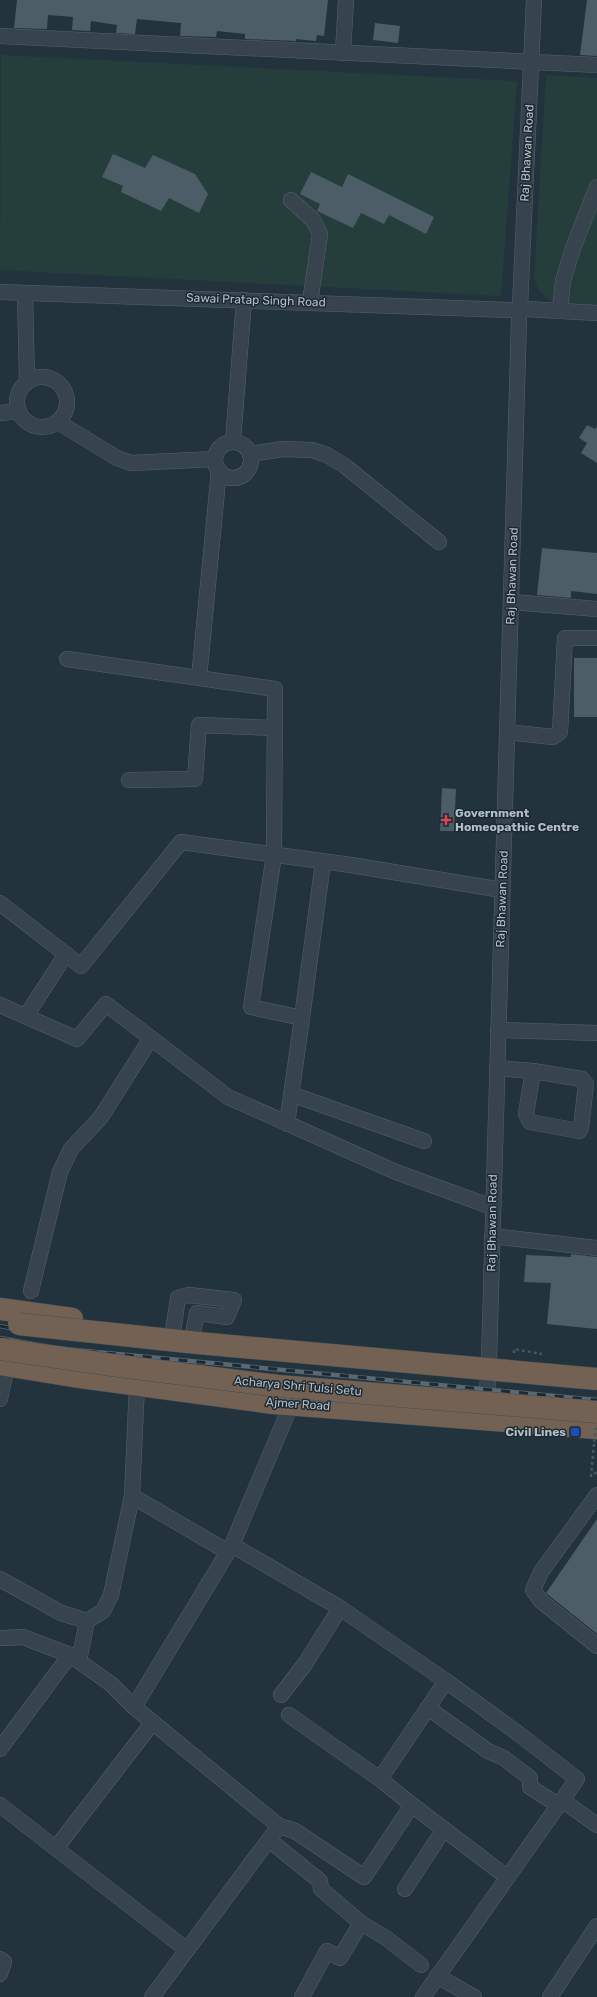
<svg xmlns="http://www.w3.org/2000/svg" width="597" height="1997" font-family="Rubik,sans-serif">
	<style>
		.green { fill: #253e3c }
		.building { fill: #4c5d68 }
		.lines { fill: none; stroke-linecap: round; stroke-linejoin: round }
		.minor-casing { stroke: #55626b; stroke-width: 16 }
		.highway-casing { stroke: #424f58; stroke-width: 23 }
		.path { stroke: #435a58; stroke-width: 2.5; stroke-dasharray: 3 3; stroke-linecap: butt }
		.minor { stroke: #37444d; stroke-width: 15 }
		.highway { stroke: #736154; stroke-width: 22 }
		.rail-casing { stroke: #596974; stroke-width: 4.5 }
		.rail { stroke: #1c2932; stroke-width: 3; stroke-dasharray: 9; stroke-linecap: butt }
		.highway-bridge-casing { stroke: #424f58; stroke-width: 23; stroke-linecap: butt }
		.path-bridge { stroke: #435a58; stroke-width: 2.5; stroke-dasharray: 3 3; stroke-linecap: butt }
		.highway-bridge { stroke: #736154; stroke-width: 22 }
		.health-dot { fill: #e0444e; stroke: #1c2932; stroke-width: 1.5 }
		.transit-dot { fill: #1a4fb4; stroke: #1c2932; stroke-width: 1.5 }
		.labels { text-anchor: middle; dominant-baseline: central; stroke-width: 3; stroke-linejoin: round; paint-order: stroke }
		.street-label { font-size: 12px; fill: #b2bfc8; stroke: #1c2932 }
		.poi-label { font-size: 12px; font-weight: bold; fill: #b2bfc8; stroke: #1c2932; text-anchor: start }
	</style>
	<rect width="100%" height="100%" fill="#23333d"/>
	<!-- green -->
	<g class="green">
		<polygon points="1,55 517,81 501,296 0,270"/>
		<path d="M546 75 597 78V306C580 306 554 309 542 294 538 290 536 284 534 279Z"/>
	</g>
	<!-- building -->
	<g class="building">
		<polygon points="17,0 328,0 324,36 317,35 316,41 296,39 296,41 245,39 245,34 217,31 216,37 180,36 181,23 137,19 135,34 116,33 117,25 91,21 90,31 72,30 73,17 48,15 47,29 14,28"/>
		<polygon points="587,0 597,0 597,56 580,55"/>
		<polygon points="375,23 400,26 398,43 373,40"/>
		<polygon points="113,154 145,168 153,155 195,174 208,194 199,213 169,198 161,211 121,192 123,186 102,177"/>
		<polygon points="311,172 342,187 348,174 434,217 426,234 389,215 384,224 361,213 353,228 317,211 320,204 300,194"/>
		<polygon points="587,425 595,429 597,426 597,463 581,453 587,443 579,438"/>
		<polygon points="542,548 597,553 597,594 571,591 571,598 537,595"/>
		<rect x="574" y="658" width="23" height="59"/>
		<polygon points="442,788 456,789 454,831 440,831"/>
		<polygon points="571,1254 597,1257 597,1329 547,1324 551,1283 524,1282 526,1255 571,1257"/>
		<polygon points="597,1519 597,1634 546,1593"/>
	</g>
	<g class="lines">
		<defs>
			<g id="minor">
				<polyline points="0,36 597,65"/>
				<polyline points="343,53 346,0"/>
				<polyline points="291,200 313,220 320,234 310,302"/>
				<polyline points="0,292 512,310"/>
				<polyline points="25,293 27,382"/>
				<polyline points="520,305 534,0"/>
				<polyline points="525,309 597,313"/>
				<polyline points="560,311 563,281 573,248 597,187"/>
				<circle cx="42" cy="402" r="25"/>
				<polyline points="0,413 19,411"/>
				<polyline points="58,422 117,458 131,463 215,459"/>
				<polyline points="233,441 244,300"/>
				<circle cx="233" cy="460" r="18"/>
				<polyline points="250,454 283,449 312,450 327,455 345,466 439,542"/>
				<polyline points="512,602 597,609"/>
				<polyline points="67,659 275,689 274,855 251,1007 302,1018 323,862"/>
				<polyline points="199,678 219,470"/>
				<polyline points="507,732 553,737 560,732 565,638 597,638"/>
				<polyline points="129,780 195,779 199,725 275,728"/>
				<polyline points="0,903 81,966 181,842 351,865 502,890"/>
				<polyline points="0,1005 77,1039 106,1004 228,1097 396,1172 492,1207"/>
				<polyline points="26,1016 66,954"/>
				<polyline points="498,1030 597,1033"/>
				<polyline points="497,1068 533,1071 582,1079 586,1084 581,1128 579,1131 530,1122 526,1114 533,1071"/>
				<polyline points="291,1094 424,1141"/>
				<polyline points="287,1124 302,1018"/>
				<polyline points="492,1236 597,1248"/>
				<polyline points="31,1291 60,1172 71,1149 101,1117 151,1038"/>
				<polyline points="173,1331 178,1298 189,1295 234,1300 227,1317 197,1313 193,1333"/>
				<polyline points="137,1385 132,1496 228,1552"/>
				<polyline points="0,1399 7,1365"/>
				<polyline points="486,1412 489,1359 519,319"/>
				<polyline points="597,1495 541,1572 533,1590 541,1601 597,1646"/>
				<polyline points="232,1545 340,1608 446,1681 519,1734 577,1779 423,1997"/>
				<polyline points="0,1579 61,1613 87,1621 103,1611 111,1595 132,1496"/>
				<polyline points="3,1638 23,1637 70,1655"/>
				<polyline points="79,1661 87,1621"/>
				<polyline points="281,1695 305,1664 340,1608"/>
				<polyline points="428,1708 488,1751 504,1758 530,1778 530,1787 558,1805"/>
				<polyline points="289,1715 380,1779"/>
				<polyline points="0,1749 70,1655 111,1684 134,1707"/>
				<polyline points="562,1800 597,1825"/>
				<polyline points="0,1805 187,1950"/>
				<polyline points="412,1805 507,1877"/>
				<polyline points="279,1826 295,1831 364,1877 412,1805 380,1779 446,1681"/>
				<polyline points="269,1840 320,1881 321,1889 361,1923 340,1958 327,1951 302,1997"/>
				<polyline points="56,1848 153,1722"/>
				<polyline points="405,1889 444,1829"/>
				<polyline points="361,1923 386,1938 421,1965"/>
				<polyline points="0,1959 4,1962 0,1974"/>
				<polyline points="437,1976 474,1997"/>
				<polyline points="152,1997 279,1826 134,1707 232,1545 288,1412 289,1403"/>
				<polyline points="550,1997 597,1926"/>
			</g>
			<g id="highway">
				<polyline points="0,1309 72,1319"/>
				<polyline points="0,1364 73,1376 273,1403 597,1428"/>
			</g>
		</defs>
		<!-- minor casing -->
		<use href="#minor" class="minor-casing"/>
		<!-- highway casing -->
		<use href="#highway" class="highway-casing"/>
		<!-- path -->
		<g class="path">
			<polyline points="514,1353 514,1349 542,1354"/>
			<polyline points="594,1444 591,1476 597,1472"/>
		</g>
		<!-- minor -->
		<use href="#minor" class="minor"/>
		<!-- highway -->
		<use href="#highway" class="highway"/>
		<defs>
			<g id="rail">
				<polyline points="0,1326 51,1336 158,1348 597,1387"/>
				<polyline points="0,1338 54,1348 597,1400"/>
			</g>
		</defs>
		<!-- rail casing -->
		<use href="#rail" class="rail-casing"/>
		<!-- rail -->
		<use href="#rail" class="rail"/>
		<defs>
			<g id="highway-bridge">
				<polyline points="19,1324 198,1343 597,1379"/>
				<polyline points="0,1349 119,1366 278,1386 597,1412"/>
			</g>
		</defs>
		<!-- highway-bridge casing -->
		<use href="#highway-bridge" class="highway-bridge-casing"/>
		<!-- path-bridge -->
		<polyline class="path-bridge" points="594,1442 596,1428"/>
		<!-- highway-bridge -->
		<use href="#highway-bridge" class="highway-bridge"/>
	</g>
	<!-- markers -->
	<path class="health-dot" d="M444 814h4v4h4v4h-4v4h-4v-4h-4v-4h4z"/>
	<rect class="transit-dot" x="570" y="1427" width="10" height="10" rx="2"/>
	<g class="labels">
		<!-- street labels -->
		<g class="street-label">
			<text transform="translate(527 153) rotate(-87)">Raj Bhawan Road</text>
			<text transform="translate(256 300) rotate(2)">Sawai Pratap Singh Road</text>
			<text transform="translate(512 576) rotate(-88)">Raj Bhawan Road</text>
			<text transform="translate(502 899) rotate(-88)">Raj Bhawan Road</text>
			<text transform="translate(492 1223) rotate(-89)">Raj Bhawan Road</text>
			<text transform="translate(298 1386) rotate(5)">Acharya Shri Tulsi Setu</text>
			<text transform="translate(298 1404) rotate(4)">Ajmer Road</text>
		</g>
		<!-- poi labels -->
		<g class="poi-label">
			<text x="455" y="813">Government<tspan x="455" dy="14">Homeopathic Centre</tspan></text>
			<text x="566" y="1432" text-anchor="end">Civil Lines</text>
		</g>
	</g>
</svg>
